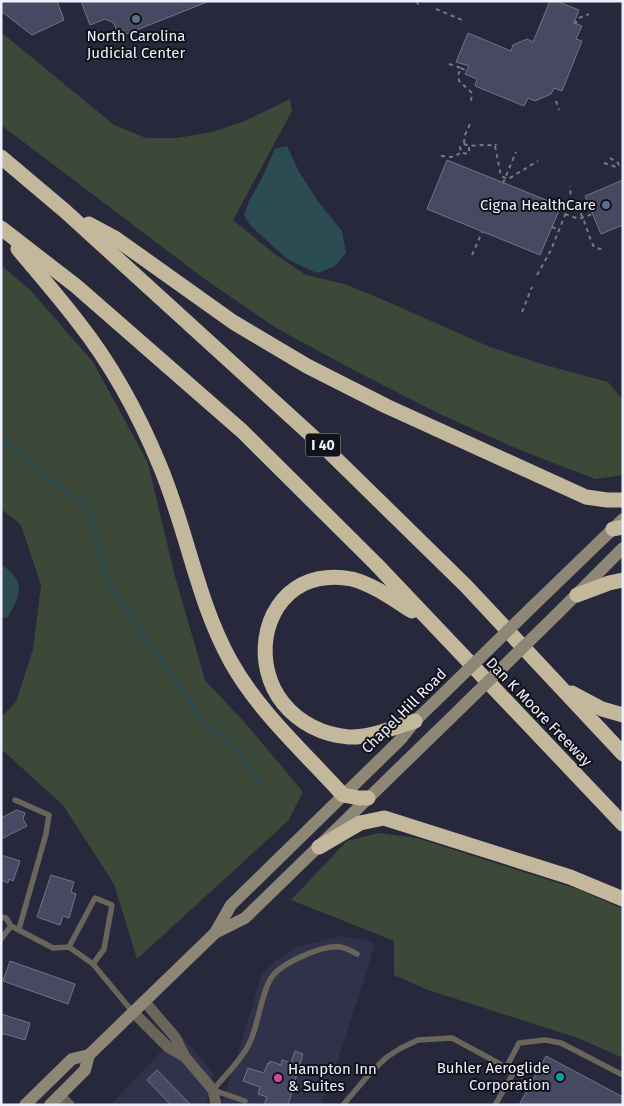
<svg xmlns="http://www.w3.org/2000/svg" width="624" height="1106" font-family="'Fira Sans',sans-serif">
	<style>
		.built { fill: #30314a }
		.green { fill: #3c4838 }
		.water { fill: #2b4c52 }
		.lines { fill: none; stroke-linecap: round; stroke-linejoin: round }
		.stream { stroke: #2b4c52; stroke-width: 3 }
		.building { fill: #474861; stroke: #72748b }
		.path { stroke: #777889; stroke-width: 2; stroke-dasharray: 4 4; stroke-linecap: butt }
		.lane { stroke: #6a655a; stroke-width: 5.5 }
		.street { stroke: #6a655a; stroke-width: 11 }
		.secondary { stroke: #8e8775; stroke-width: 12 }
		.highway { stroke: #c4b89c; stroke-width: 15 }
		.secondary-bridge { stroke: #8e8775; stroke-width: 12 }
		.service-dot { fill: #5c6f8a; stroke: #11111a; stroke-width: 2 }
		.culture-dot { fill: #0f9aa8; stroke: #11111a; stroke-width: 2 }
		.hotel-dot { fill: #d1479c; stroke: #11111a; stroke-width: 2 }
		.labels { text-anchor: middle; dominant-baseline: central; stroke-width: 4; stroke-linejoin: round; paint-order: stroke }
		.shield { fill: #11111a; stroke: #acadb9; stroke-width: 1 }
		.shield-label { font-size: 14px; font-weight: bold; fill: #eff0fd }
		.poi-label { font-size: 15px; fill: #eff0fd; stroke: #11111a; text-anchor: end }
		.street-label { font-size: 15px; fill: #eff0fd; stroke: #11111a }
	</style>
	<rect width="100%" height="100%" fill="#27283b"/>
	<!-- built -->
	<g class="built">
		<polygon points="342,936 372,942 375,945 339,1057 321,1105 222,1105 262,974 273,963 296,947"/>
		<polygon points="182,1036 214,1074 206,1105 110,1105 160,1053"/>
	</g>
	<!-- green -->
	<g class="green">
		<polygon points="1,32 114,125 146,138 177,138 212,132 245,121 290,99 292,111 233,220 272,252 306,275 344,284 370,294 490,347 545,365 608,382 623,400 623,475 595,479 520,450 444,416 361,374 276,328 202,277 1,125"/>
		<polygon points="1,265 32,292 93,362 148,463 174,573 205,680 247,725 303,792 288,821 137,959 114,884 63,805 1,749 1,717 16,702 33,649 41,585 21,525 1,509"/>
		<polygon points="379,833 417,838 580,890 623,909 623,1058 578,1038 428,990 394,975 394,941 291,900 347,841"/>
	</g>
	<!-- water -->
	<g class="water">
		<polygon points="287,146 299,172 320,204 342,231 346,253 334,267 317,273 287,259 250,225 244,215 249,201 261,180 275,149"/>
		<path d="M1 564C27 583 21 594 7 618L1 617Z"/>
	</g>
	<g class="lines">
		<!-- stream -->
		<polyline class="stream" points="1,438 62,489 88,508 106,574 119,601 167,667 202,720 242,756 260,783"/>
	</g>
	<!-- building -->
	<g class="building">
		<polygon points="1,1 57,1 64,20 32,35 1,11"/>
		<polygon points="81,1 207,1 207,2 119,37 114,23 105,19 90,25"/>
		<polygon points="550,1 556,1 579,10 574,23 582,26 576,39 582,41 562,91 554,88 551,94 535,101 528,98 524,106 475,86 477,79 465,74 469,66 456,62 468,33 511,51 513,45 527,39 533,42"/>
		<polygon points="447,160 561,206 540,255 427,209"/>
		<polygon points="623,180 623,225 601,234 585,196"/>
		<polygon points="17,810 25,813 23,819 27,826 1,839 1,818"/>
		<polygon points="1,855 20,861 13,881 9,879 8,883 1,880"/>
		<polygon points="51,875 74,882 71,892 76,894 69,918 63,916 60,925 37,917"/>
		<polygon points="10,961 75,984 68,1004 3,981"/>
		<polygon points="1,1014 30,1023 25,1040 1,1033"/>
		<polygon points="295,1051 303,1054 288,1105 264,1105 267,1097 258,1094 260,1087 243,1081 248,1068 264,1073 268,1063 269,1064 270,1061 281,1065 282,1060 291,1063"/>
		<polygon points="546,1056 623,1097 621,1105 519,1105"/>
		<polygon points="157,1070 191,1105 171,1105 147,1080"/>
	</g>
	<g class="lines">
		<!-- path -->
		<g class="path">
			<polyline points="416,1 418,4 421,1"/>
			<polyline points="436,9 462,20"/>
			<polyline points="574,22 576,23 579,18 589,14"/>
			<polyline points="449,64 461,68 458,75 459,81 472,93 471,102"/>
			<polyline points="461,68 467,71"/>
			<polyline points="556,101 559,110"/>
			<polyline points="464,143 465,135 470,124"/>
			<polyline points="495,146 501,176 508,179 538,161"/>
			<path d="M469 147V152L467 154 461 152 460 147 464 144C474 148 484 143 495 146L496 144"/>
			<polyline points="441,156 453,157 460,153"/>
			<polyline points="604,163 616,167 619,165 618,163 607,156"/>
			<polyline points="503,183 516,152"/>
			<path d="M572 200C584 213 586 231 594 247L600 249 604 248"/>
			<polyline points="565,214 579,219 592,214"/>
			<polyline points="552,227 559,230"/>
			<polyline points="472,255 482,232"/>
			<polyline points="537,275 551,250 571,200 570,186"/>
			<polyline points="522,312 532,287"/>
		</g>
		<!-- lane -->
		<g class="lane">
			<polyline points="15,800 49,815 46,834 19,929"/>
			<polyline points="1,917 6,918 11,926"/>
			<polyline points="1,939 11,926 53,948 69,947 93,964 132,1011"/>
			<polyline points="69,947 95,898 112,905 104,949 93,964"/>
			<polyline points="506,1068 519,1043 545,1040 561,1043 623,1075"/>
			<path d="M245 1101 213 1090C225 1075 241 1061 249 1044 259 1025 260 996 271 978 281 963 322 945 340 947 346 948 352 951 357 954"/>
			<polyline points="343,1105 371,1072 387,1057 401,1048 418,1040 452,1038 522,1076"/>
			<polyline points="495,1105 514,1072"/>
		</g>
		<!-- street -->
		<g class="street">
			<polyline points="144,1001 175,1037 185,1057 213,1090 216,1105"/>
			<polyline points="132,1011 168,1047 185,1057"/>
			<polyline points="59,1095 69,1105"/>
		</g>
		<!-- secondary -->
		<g class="secondary">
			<polyline points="532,607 623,519"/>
			<polyline points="557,614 623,548"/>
			<polyline points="215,933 245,918 461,708"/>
			<polyline points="25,1105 72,1059 89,1055"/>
			<polyline points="50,1105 85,1070 89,1055 215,933 231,905 401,739 415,721 445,692"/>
		</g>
		<!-- highway -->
		<g class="highway">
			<polyline points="1,157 65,211 322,445 466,586 623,754"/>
			<polyline points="89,224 115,238 233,322 307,366 386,406 586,497 607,500 623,500"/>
			<polyline points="1,228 76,286 242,431 376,564 623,824"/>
			<path d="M18 249C38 273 59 297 78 322 112 365 139 415 160 466 187 530 197 601 231 662 259 712 305 753 343 795L359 798H368"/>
			<polyline points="613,529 623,527"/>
			<polyline points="577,595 609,583 623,580"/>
			<path d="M412 611C393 599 374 585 352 579 336 576 318 577 303 584 260 606 254 667 283 703 299 723 323 735 349 737 371 738 394 727 415 721"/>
			<polyline points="572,693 602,709 623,715"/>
			<polyline points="319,847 360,823 384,818 570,877 623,899"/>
		</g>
		<!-- secondary-bridge -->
		<g class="secondary-bridge">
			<polyline points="445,692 532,607"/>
			<polyline points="461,708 557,614"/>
		</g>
	</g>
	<!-- markers -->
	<g class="service-dot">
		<circle cx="136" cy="19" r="5"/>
		<circle cx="606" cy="205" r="5"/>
	</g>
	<circle class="culture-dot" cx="560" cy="1077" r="5"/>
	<circle class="hotel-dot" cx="278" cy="1078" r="5"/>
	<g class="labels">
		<!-- shield labels -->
		<rect class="shield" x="305.5" y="433.5" width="35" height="23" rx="4"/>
		<g class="shield-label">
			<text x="323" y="445">I 40</text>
		</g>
		<!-- poi labels -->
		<g class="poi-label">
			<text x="136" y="36" text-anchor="middle">North Carolina<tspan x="136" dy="17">Judicial Center</tspan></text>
			<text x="596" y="205">Cigna HealthCare</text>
			<text x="550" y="1068">Buhler Aeroglide<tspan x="550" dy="17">Corporation</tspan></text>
			<text x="288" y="1069" text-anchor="start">Hampton Inn<tspan x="288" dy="17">&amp; Suites</tspan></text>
		</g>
		<!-- street labels -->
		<g class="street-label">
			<text transform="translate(404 711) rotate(-45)">Chapel Hill Road</text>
			<text transform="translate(539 712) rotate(46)">Dan K Moore Freeway</text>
		</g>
	</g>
	<!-- border -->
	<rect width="624" height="1106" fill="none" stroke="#eff0fd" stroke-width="5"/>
</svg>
